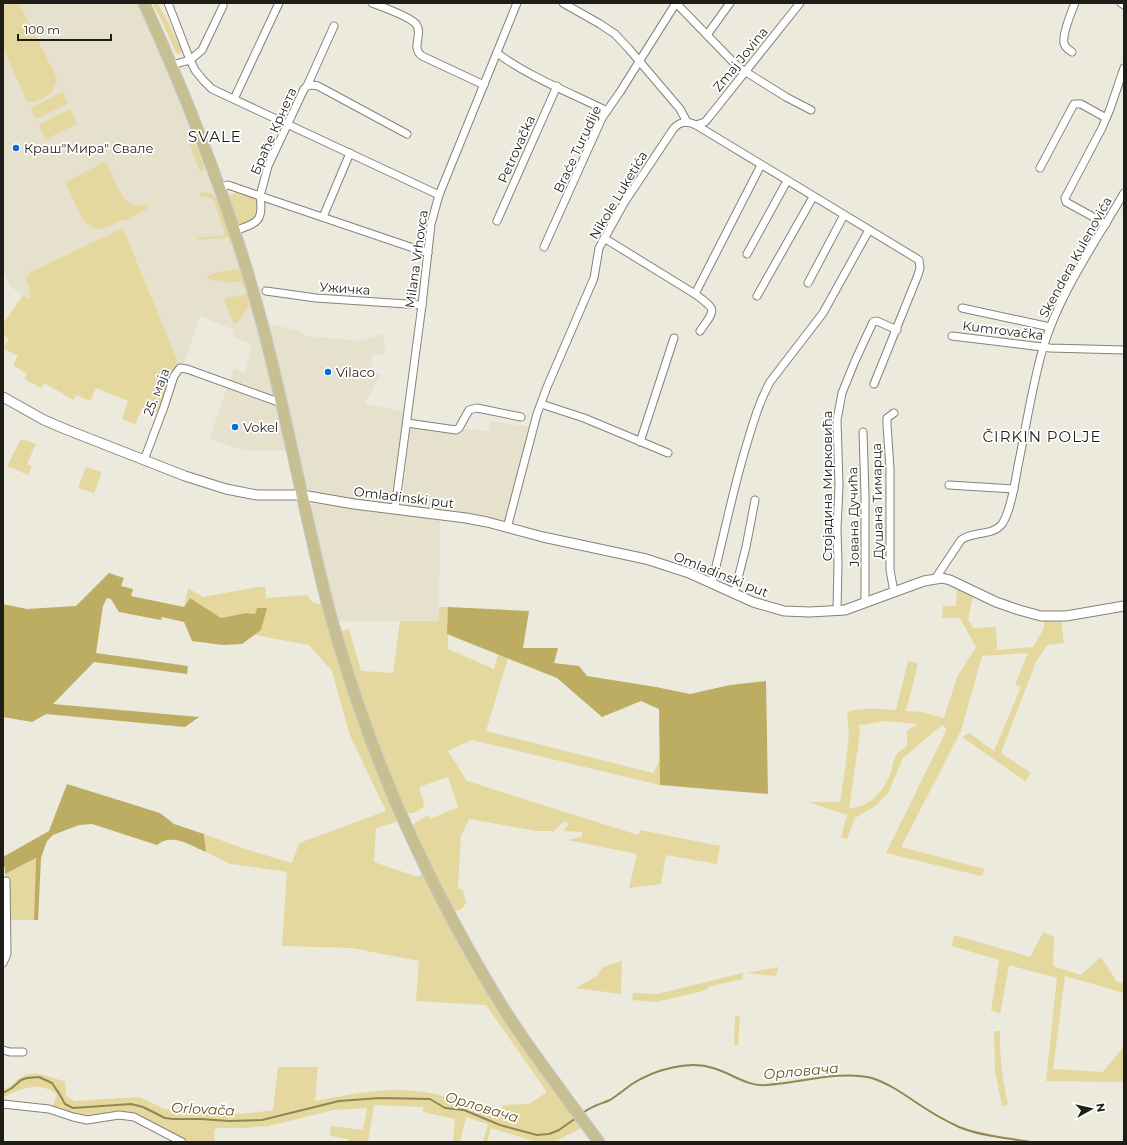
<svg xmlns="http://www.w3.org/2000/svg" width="1127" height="1145" font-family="Montserrat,sans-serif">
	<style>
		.built { fill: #e6e1cd }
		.green { fill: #e4d89e; fill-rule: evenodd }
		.forest { fill: #bdad63 }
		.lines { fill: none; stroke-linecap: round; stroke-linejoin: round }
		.stream { stroke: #928751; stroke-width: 2 }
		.minor-casing { stroke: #858378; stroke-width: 9 }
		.tertiary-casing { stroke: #858378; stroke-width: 11 }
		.primary-casing { stroke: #c9c9c8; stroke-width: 13 }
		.minor { stroke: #fff; stroke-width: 7 }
		.tertiary { stroke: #fff; stroke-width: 9 }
		.primary { stroke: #c7be92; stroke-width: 11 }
		.poi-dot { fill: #0c6bd4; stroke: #fff; stroke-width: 1.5 }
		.labels { text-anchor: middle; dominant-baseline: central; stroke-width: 3.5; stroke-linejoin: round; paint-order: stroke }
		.street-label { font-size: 13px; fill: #1e1d18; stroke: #fff }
		.poi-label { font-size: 13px; fill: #1e1d18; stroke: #fff; text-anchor: start }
		.water-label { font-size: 14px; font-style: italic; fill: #60541c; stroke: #fff }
		.quarter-label { font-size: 15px; letter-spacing: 1px; fill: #1e1d18; stroke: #fff }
	</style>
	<rect width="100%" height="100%" fill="#ece9dd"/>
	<!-- built -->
	<g class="built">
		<polygon points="19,3 139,3 217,190 247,285 288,450 242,450 209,439 234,368 245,373 252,345 233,337 234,330 200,316 183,365 178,363 123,228 27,282 31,295 27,299 10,286 3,270 3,48 27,102 57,78"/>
		<polygon points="267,324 298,330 307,336 360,341 384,334 385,355 373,354 370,374 381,374 364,404 406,412 395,495 391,502 387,505 316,495 308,489"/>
		<polygon points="490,421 530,427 506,522 491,518 402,505 410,427 457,433 460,433 462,429 488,431"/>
		<polygon points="318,503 440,518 439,621 336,621 310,508 313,504"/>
	</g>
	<!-- green -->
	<g class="green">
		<path d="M3 3H19L57 78C55 83 54 89 51 93 45 98 34 103 27 102L3 48Z"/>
		<polygon points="152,3 157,3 164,14 181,48 182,52 180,54 176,53 160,17"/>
		<polygon points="61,93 63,93 68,103 38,118 35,118 31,108"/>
		<polygon points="68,110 71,110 77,124 46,139 39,125"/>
		<polygon points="191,141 195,143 204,166 203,170 201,171 199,170 190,145 190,142"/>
		<path d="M106 161C111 172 120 199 131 204 136 207 142 205 147 204L148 208 123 221V219C116 223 107 229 99 229 82 229 72 195 66 182Z"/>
		<polygon points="203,192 212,194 218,201 231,237 229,237 231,243 229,243 228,237 198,240 198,238 225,235 214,200 206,196 201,198 200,194"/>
		<path d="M235 193 256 199 259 202 258 216C253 221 243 225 237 223L229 200V196Z"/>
		<polygon points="123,228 178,363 160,413 143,407 135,424 122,419 128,401 96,388 90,401 76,395 74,400 44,383 41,388 24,379 27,374 13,365 18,356 3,348 9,339 3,333 3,324 23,295 27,299 31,295 26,277 31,272"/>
		<polygon points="239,269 245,287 243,287 241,281 228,283 219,280 214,281 206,277 211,274"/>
		<polygon points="245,293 247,293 249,306 237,323 234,324 225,303 225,299 227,298 245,295"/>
		<polygon points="21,439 36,444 27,464 32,466 28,475 7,466"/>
		<polygon points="86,467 102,472 94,493 78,488"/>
		<path d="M257 587H265L266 598 307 595C311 602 315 605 324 604L400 821 376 828 374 862 418 877 424 872 583 1127 554 1142H537L491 1128 487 1142H483L488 1124 466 1117 460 1142H453L455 1119 423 1112V1107L374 1105 368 1142H348V1139L330 1136 331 1126 363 1130 367 1108 333 1110 269 1126 245 1128H218L214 1130 215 1142H189L158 1128 149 1120 136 1114 124 1112 89 1118 52 1108 57 1094C38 1080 22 1089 3 1097V1090C11 1087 15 1081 22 1077 37 1068 50 1079 65 1081L66 1096 75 1101 140 1097 164 1109 184 1113 243 1114 273 1110 278 1067H318L315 1101C351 1094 387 1086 424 1092 450 1096 475 1106 501 1114L503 1105 529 1104 547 1092 486 1005 416 1001 419 961 352 948 282 946 287 872 231 864 206 852 204 834 248 850 292 863 299 843 386 811 350 736 332 671 309 645 255 635 261 630 266 608 255 614 246 613 221 618 190 598 184 607 188 588 203 597Z"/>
		<path d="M957 587 973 595 968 620 973 628 996 627 997 650 1033 647 1044 628V620L1061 618 1064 643 1047 645 1036 662 1001 753 1031 773 1025 781 962 737 969 733 994 751 1021 687 1015 685 1028 653 982 656 961 731 901 847 985 869 981 876 886 853 947 729 942 725 903 758 888 793 877 805 855 818 847 839 841 837 847 815 808 802H840L845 770 849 735 847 712C863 707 880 709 896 710L908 661 918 663 906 711 921 712 944 718 957 677 976 647 960 618H942L943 606H956ZM886 721 918 724 907 731V746C904 749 899 751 897 754 893 758 893 766 891 772 884 790 871 808 849 808L860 733 859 725Z"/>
		<polygon points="439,607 448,607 448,649 494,669 498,654 508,658 486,731 653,773 660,760 660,785 472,740 448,751 467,781 638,835 640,830 720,846 717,864 666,855 661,884 629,888 637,854 568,840 582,837 582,832 563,831 569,824 564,821 554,831 537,831 469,819 461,836 458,888 463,890 466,903 462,909 455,911 452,908 411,827 416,822 428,815 430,819 458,807 448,777 419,787 424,805 423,808 413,813 405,812 390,780 338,632 349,629 361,671 393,673 400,621 439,621"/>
		<polygon points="36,858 34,920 7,920 3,921 3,884 6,882 5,874"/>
		<polygon points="1043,932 1054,937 1053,966 1081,975 1101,957 1117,982 1124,983 1124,993 1065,976 1053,1069 1103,1072 1124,1046 1124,1082 1046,1081 1057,978 1009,965 1000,1014 991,1010 999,960 952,946 954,935 1030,957"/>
		<polygon points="622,961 621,994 576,988 597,976 603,967"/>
		<polygon points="779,967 775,976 746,973"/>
		<polygon points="743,973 742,979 708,987 707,990 656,1002 632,1000 633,993 657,994"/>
		<polygon points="735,1015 740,1016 738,1045 734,1045"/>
		<path d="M994 1031H1000C999 1057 1003 1080 1008 1105L1002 1106 995 1071Z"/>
	</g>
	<!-- forest -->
	<g class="forest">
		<polygon points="109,573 124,578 121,586 133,589 131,596 184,607 190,598 221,618 246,613 255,614 257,608 267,608 261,630 242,644 223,645 192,641 184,622 162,617 161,620 119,612 111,599 107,598 103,606 96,653 188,666 187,674 94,662 53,704 199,717 185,727 46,714 32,722 3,717 3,604 27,609 76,606"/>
		<polygon points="448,607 529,611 523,648 558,648 554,663 579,666 587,676 656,687 690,694 730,685 766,681 768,794 660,785 659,709 641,701 602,717 557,678 447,634"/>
		<path d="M67 784 160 813 174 824 204 834 206 852C192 846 171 832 157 845L92 824 79 825 53 835 47 841 41 858 38 920H34L36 858 5 874V867H3V857L49 831Z"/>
	</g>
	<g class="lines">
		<!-- stream -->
		<g class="stream">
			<polyline points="3,1093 12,1088 21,1080 27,1078 39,1077 52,1083 60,1095 65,1104 73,1108 131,1104 143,1107 165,1118 173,1119 201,1119 229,1121 262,1120 339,1101 380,1098 430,1099 445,1108 464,1110 500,1125 537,1135 549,1134 559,1130 576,1118"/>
			<path d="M583 1113C591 1106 601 1104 610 1100 618 1095 625 1089 632 1084 654 1070 688 1060 713 1068 732 1073 746 1087 767 1085 799 1083 842 1070 872 1078 890 1084 905 1095 920 1105 932 1113 946 1121 959 1127 980 1136 1008 1138 1030 1142"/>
		</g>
		<defs>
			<g id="minor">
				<polyline points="168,3 190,60 195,70 203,80 212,89 439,195"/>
				<path d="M372 3C382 7 409 16 416 24 424 34 410 47 422 56L484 85"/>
				<polyline points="563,3 600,24 615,34 629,49 680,109 687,122"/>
				<polyline points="676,3 738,67 786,97 811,110"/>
				<polyline points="1121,3 1124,5"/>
				<polyline points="334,26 307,86 304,89 268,166 260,196 428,253"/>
				<polyline points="707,35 730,3"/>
				<path d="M1072 52C1069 50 1065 48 1064 43 1062 34 1071 13 1075 3"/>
				<path d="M497 53C529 77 571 93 607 111"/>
				<polyline points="172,65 190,60 202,50 223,6"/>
				<polyline points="307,86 312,85 318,86 407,134"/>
				<polyline points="234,99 279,3"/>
				<polyline points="696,125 705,122 710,116 800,3"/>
				<polyline points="1040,168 1074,104 1081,104 1106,118"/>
				<path d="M220 187 228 185 260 196C264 222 257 223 234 231"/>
				<polyline points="323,217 350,153"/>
				<polyline points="497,221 557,86"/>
				<polyline points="1106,224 1066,202 1065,198 1102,128 1110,109 1124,68"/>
				<path d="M604 238 695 294C717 310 716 309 700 331"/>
				<polyline points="544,247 602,118 620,92 676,3"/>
				<polyline points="747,254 787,181"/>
				<polyline points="808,283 844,215"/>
				<polyline points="266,291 316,298 422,305"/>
				<polyline points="695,294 761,165"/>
				<polyline points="757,296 813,197"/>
				<polyline points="962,308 1050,327"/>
				<polyline points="952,336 1050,348 1124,350"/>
				<polyline points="541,404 584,418 668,453"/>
				<polyline points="894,413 887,418 887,425 890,468 890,570 894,592"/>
				<polyline points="407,423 456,430 459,428 469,410 477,408 521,417"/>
				<polyline points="863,432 865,495 865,602"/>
				<polyline points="640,442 674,338"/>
				<polyline points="144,460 164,407 174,376 180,368 187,369 281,403"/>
				<polyline points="949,485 1014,489"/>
				<polyline points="395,509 422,305 431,224 439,195 517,3"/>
				<path d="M507 528 537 414 547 387 594 278 599 248 624 203 674 128C681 121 687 121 696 125L919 260 920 268 918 275 874 384"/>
				<path d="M935 579 961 540C972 531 993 536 1002 524 1011 511 1015 482 1018 466 1026 427 1032 386 1043 348 1060 292 1095 243 1124 193"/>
				<path d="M712 583C723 539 732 494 745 450 752 427 758 404 770 382L823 313 869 230"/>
				<polyline points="734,594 746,547 755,500"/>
				<polyline points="837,611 838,564 837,529 839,486 837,420 842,393 855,361 873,322 877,321 897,330"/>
				<polyline points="3,963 7,954 6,881"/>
				<polyline points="3,1050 10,1052 23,1052"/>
				<polyline points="3,1104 49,1109 73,1117 87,1120 119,1115 134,1117 182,1142"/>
			</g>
			<polyline id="tertiary" points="3,397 44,420 65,429 185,476 226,489 257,495 302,495 354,504 466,518 487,522 543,537 646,559 689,573 753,602 784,611 810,612 845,610 924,581 942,578 950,580 996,602 1019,610 1041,616 1066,616 1124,606"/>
			<path id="primary" d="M144 3C193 111 236 221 265 335 287 420 303 505 324 590 336 638 351 685 368 732 394 804 427 874 464 941 480 970 497 999 515 1026 542 1066 571 1104 599 1142"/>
		</defs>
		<!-- minor casing -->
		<use href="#minor" class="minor-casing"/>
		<!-- tertiary casing -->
		<use href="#tertiary" class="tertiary-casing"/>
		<!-- primary casing -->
		<use href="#primary" class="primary-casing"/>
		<!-- minor -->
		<use href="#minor" class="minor"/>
		<!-- tertiary -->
		<use href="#tertiary" class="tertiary"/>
		<!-- primary -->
		<use href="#primary" class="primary"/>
	</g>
	<!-- markers -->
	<g class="poi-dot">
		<circle cx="16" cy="148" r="4"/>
		<circle cx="328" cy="372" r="4"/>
		<circle cx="235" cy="427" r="4"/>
	</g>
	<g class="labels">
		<!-- street labels -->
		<g class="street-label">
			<text transform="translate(740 59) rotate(-51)">Zmaj Jovina</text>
			<text transform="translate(273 131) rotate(-66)">Браће Крнета</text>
			<text transform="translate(516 149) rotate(-66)">Petrovačka</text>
			<text transform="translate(577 149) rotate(-65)">Braće Turudije</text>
			<text transform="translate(618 195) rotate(-59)">Nikole Luketića</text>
			<text transform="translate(1075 257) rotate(-61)">Skendera Kulenovića</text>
			<text transform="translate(416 259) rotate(-82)">Milana Vrhovca</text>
			<text transform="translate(345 288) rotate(4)">Ужичка</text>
			<text transform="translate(1003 330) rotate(7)">Kumrovačka</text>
			<text transform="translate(156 392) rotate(-69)">25. маја</text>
			<text transform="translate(827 486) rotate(-90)">Стојадина Мирковића</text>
			<text transform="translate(404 497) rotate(7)">Omladinski put</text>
			<text transform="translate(877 501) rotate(-91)">Душана Тимарца</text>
			<text transform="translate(853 517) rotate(-91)">Јована Дучића</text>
			<text transform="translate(721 574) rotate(22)">Omladinski put</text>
		</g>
		<!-- poi labels -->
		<g class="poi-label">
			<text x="24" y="148">Краш"Мира" Свале</text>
			<text x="336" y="372">Vilaco</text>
			<text x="243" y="427">Vokel</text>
		</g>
		<!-- water labels -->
		<g class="water-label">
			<text transform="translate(801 1071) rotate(-5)">Орловача</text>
			<text transform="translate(482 1107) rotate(17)">Орловача</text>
			<text transform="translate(203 1109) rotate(3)">Orlovača</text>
		</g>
		<!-- quarter labels -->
		<g class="quarter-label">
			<text x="215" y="136">SVALE</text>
			<text x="1042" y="436">ČIRKIN POLJE</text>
		</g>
	</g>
	<!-- border -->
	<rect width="1127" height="1145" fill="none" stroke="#1e1d18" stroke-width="8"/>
	<!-- north arrow -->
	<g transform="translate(1091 1109) rotate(82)" stroke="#ffffff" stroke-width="3" paint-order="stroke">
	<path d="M0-3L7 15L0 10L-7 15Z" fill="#1e1d18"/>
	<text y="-6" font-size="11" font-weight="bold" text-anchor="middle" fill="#1e1d18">N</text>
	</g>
	<!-- scale -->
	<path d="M18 34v6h93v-6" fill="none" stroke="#1e1d18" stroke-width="2"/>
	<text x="24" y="34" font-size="12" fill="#1e1d18" stroke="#ffffff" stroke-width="3" paint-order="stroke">100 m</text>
</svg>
